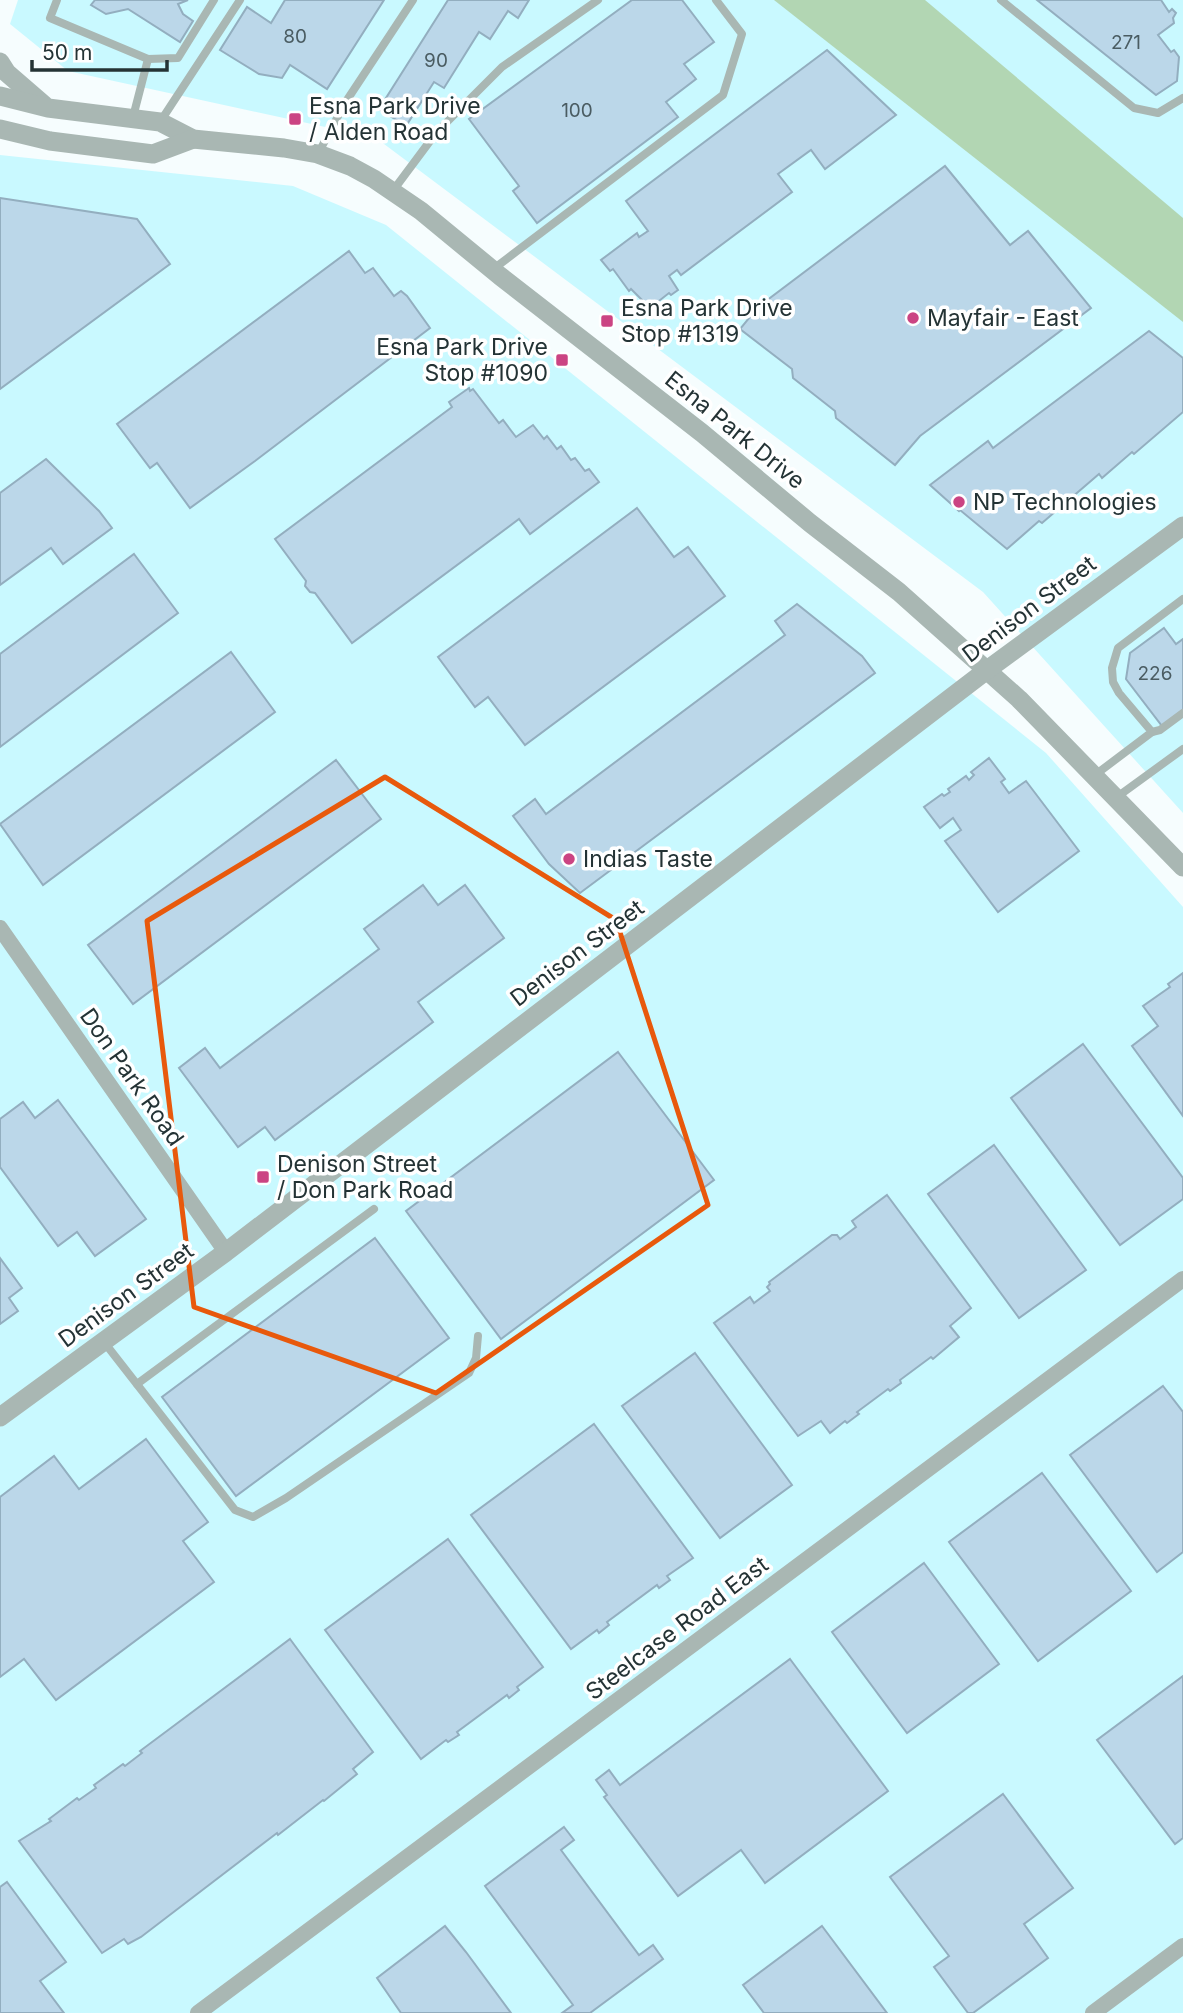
<svg xmlns="http://www.w3.org/2000/svg" width="1183" height="2013" font-family="Inter,sans-serif">
	<style>
		.built { fill: #c9f9ff }
		.green { fill: #b2d6b3 }
		.building { fill: #bbd7e9; stroke: #93aebf; stroke-width: 2 }
		.lines { fill: none; stroke-linecap: round; stroke-linejoin: round }
		.service { stroke: #a9b7b3; stroke-width: 8 }
		.minor { stroke: #a9b7b3; stroke-width: 16 }
		.tertiary { stroke: #a9b7b3; stroke-width: 19 }
		.marked { fill: none; stroke: #e8590c; stroke-width: 5; stroke-linejoin: round }
		.poi-dot { fill: #cb4483; stroke: #fff; stroke-width: 2.5 }
		.labels { text-anchor: middle; dominant-baseline: central; stroke-width: 7; stroke-linejoin: round; paint-order: stroke }
		.number-label { font-size: 19px; fill: #4a5c62 }
		.poi-label { font-size: 23px; fill: #243335; stroke: #fff; text-anchor: start }
		.street-label { font-size: 23px; fill: #243335; stroke: #fff }
	</style>
	<rect width="100%" height="100%" fill="#f6fdfe"/>
	<!-- built -->
	<g class="built">
		<polygon points="18,0 1183,0 1183,813 983,592 376,138 68,71 10,24"/>
		<polygon points="0,155 293,186 386,225 1046,753 1183,907 1183,2013 0,2013"/>
	</g>
	<!-- green -->
	<polygon class="green" points="774,0 925,0 1183,218 1183,322"/>
	<!-- building -->
	<g class="building">
		<polygon points="95,0 188,0 178,4 183,14 193,21 180,42 128,9 106,14 91,5"/>
		<polygon points="285,0 384,0 327,89 290,65 282,78 259,74 220,50 247,7 271,23"/>
		<polygon points="448,0 529,0 518,18 508,11 490,39 479,32 444,88 434,82 406,126 379,109"/>
		<polygon points="632,0 682,0 714,42 684,64 696,79 666,102 678,117 537,223 513,191 519,186 469,119"/>
		<polygon points="1037,0 1161,0 1169,12 1172,9 1176,13 1173,18 1174,23 1158,35 1171,52 1174,50 1179,57 1177,81 1156,95"/>
		<polygon points="827,50 896,115 825,169 811,150 778,174 792,192 681,275 677,270 669,276 678,290 671,295 669,293 650,308 631,289 629,291 613,269 610,271 601,260 637,233 639,237 648,231 626,201"/>
		<polygon points="945,166 1010,245 1028,231 1091,308 920,436 895,465 836,418 835,411 793,378 792,369 740,329 758,307"/>
		<polygon points="0,198 137,219 170,264 0,389"/>
		<polygon points="349,251 365,273 373,268 394,296 401,291 407,296 430,328 255,461 190,508 157,463 150,468 117,424"/>
		<polygon points="1149,331 1183,358 1183,412 1134,454 1132,452 1102,478 1099,474 1042,523 1039,521 1007,549 960,510 959,511 930,485 988,441 993,448"/>
		<polygon points="469,388 470,391 473,389 499,423 503,420 516,437 533,425 544,439 547,436 557,449 561,446 571,460 575,458 585,471 589,469 599,482 530,534 519,519 352,643 315,593 310,592 305,586 306,581 275,539 452,407 449,402"/>
		<polygon points="46,459 99,511 112,528 63,564 51,548 0,585 0,493"/>
		<polygon points="637,508 674,557 688,547 725,596 525,745 488,697 475,707 438,657"/>
		<polygon points="134,554 178,613 0,747 0,654"/>
		<polygon points="797,604 862,656 875,673 580,893 549,864 513,816 535,799 546,814 785,635 775,621"/>
		<polygon points="1164,628 1176,644 1183,639 1183,710 1162,726 1126,679 1130,653"/>
		<polygon points="231,652 275,712 43,885 0,824"/>
		<polygon points="989,758 1005,779 1001,782 1009,793 1026,781 1079,851 998,912 945,841 961,830 953,818 940,828 924,807 942,794 944,796 950,792 948,789 966,776 969,780 974,775 971,772"/>
		<polygon points="336,760 381,819 133,1004 88,945"/>
		<polygon points="423,885 438,905 465,885 504,938 418,1002 433,1022 275,1140 265,1127 238,1147 179,1068 205,1048 220,1068 379,949 364,929"/>
		<polygon points="1183,973 1183,1116 1132,1046 1158,1026 1143,1006 1170,987 1168,984"/>
		<polygon points="1083,1044 1183,1178 1183,1199 1120,1245 1011,1098"/>
		<polygon points="618,1052 714,1180 501,1339 406,1211"/>
		<polygon points="58,1100 146,1219 95,1256 77,1232 58,1246 0,1167 0,1119 23,1102 35,1118"/>
		<polygon points="994,1145 1086,1270 1019,1318 928,1194"/>
		<polygon points="887,1195 971,1308 950,1326 959,1337 933,1359 931,1357 900,1380 901,1383 890,1391 888,1389 857,1412 859,1414 847,1423 845,1421 830,1433 821,1421 798,1436 714,1323 750,1297 754,1303 770,1291 767,1287 770,1284 769,1282 832,1235 837,1235 840,1239 856,1227 852,1221"/>
		<polygon points="375,1238 449,1338 236,1496 162,1397"/>
		<polygon points="0,1258 22,1288 9,1298 18,1311 0,1324"/>
		<polygon points="695,1353 792,1485 720,1538 622,1406"/>
		<polygon points="1163,1386 1183,1412 1183,1552 1157,1572 1070,1455"/>
		<polygon points="594,1424 693,1558 667,1576 670,1580 659,1588 657,1585 607,1622 609,1625 599,1633 597,1630 571,1649 471,1515"/>
		<polygon points="146,1439 208,1522 183,1541 214,1582 56,1700 24,1659 0,1677 0,1497 54,1456 79,1489"/>
		<polygon points="1042,1473 1131,1591 1038,1661 949,1542"/>
		<polygon points="448,1539 543,1667 517,1687 519,1690 509,1698 507,1695 457,1732 459,1735 448,1742 446,1740 421,1759 325,1630"/>
		<polygon points="924,1563 999,1664 907,1733 832,1632"/>
		<polygon points="290,1639 373,1752 353,1769 357,1774 324,1801 323,1800 278,1835 277,1833 141,1937 128,1944 124,1939 102,1953 19,1841 51,1821 49,1819 77,1798 79,1800 96,1788 94,1785 123,1764 125,1766 142,1753 140,1751"/>
		<polygon points="790,1659 888,1791 765,1883 741,1850 678,1896 604,1797 607,1795 596,1780 609,1770 620,1785"/>
		<polygon points="1183,1676 1183,1838 1175,1844 1097,1740"/>
		<polygon points="1003,1794 1073,1888 1024,1924 1048,1958 973,2013 968,2013 934,1967 949,1956 890,1877"/>
		<polygon points="564,1827 574,1840 561,1850 639,1955 653,1945 663,1959 590,2013 562,2013 573,2005 485,1886"/>
		<polygon points="7,1882 66,1962 40,1981 64,2013 0,2013 0,1887"/>
		<polygon points="445,1926 466,1952 511,2013 401,2013 377,1978"/>
		<polygon points="822,1926 887,2013 764,2013 743,1985"/>
	</g>
	<g class="lines">
		<!-- service -->
		<g class="service">
			<polyline points="57,0 50,18 148,59 178,58 214,0"/>
			<polyline points="1001,0 1134,108 1158,113 1183,98"/>
			<polyline points="133,117 148,59"/>
			<polyline points="160,122 240,0"/>
			<polyline points="319,152 345,103 413,0"/>
			<polyline points="392,192 436,133 502,67 598,0"/>
			<polyline points="492,270 723,95 742,34 716,0"/>
			<polyline points="1152,732 1160,730 1183,713"/>
			<polyline points="1095,775 1152,732 1119,693 1113,682 1112,668 1118,648 1183,599"/>
			<polyline points="1117,797 1183,749"/>
			<polyline points="104,1342 235,1510 253,1517 286,1498 469,1373 476,1358 478,1336"/>
			<polyline points="137,1384 374,1209"/>
		</g>
		<!-- minor -->
		<g class="minor">
			<polyline points="0,928 226,1252"/>
			<polyline points="198,2013 1183,1279"/>
			<polyline points="1093,2013 1183,1946"/>
		</g>
		<!-- tertiary -->
		<g class="tertiary">
			<polyline points="0,62 7,73 44,105"/>
			<polyline points="0,96 48,108 160,122 193,139 284,148 318,154 350,166 374,179 421,211 500,276 702,433 810,523 899,592 1019,699 1183,867"/>
			<polyline points="0,129 50,141 153,154 193,139"/>
			<polyline points="0,1417 226,1252 987,670 1183,526"/>
		</g>
	</g>
	<!-- marked area -->
	<path class="marked" d="M385 777 616 920 708 1205 436 1393 194 1307 147 921Z"/>
	<!-- markers -->
	<g class="poi-dot">
		<rect x="288" y="112" width="14" height="14" rx="3.5"/>
		<circle cx="913" cy="318" r="7"/>
		<rect x="600" y="314" width="14" height="14" rx="3.5"/>
		<rect x="555" y="353" width="14" height="14" rx="3.5"/>
		<circle cx="959" cy="502" r="7"/>
		<circle cx="569" cy="859" r="7"/>
		<rect x="256" y="1170" width="14" height="14" rx="3.5"/>
	</g>
	<g class="labels">
		<!-- number labels -->
		<g class="number-label">
			<text x="295" y="36">80</text>
			<text x="1126" y="42">271</text>
			<text x="436" y="60">90</text>
			<text x="577" y="110">100</text>
			<text x="1155" y="673">226</text>
		</g>
		<!-- poi labels -->
		<g class="poi-label">
			<text x="309" y="106">Esna Park Drive<tspan x="309" dy="26">/ Alden Road</tspan></text>
			<text x="621" y="308">Esna Park Drive<tspan x="621" dy="26">Stop #1319</tspan></text>
			<text x="927" y="318">Mayfair - East</text>
			<text x="548" y="347" text-anchor="end">Esna Park Drive<tspan x="548" dy="26">Stop #1090</tspan></text>
			<text x="973" y="502">NP Technologies</text>
			<text x="583" y="859">Indias Taste</text>
			<text x="277" y="1164">Denison Street<tspan x="277" dy="26">/ Don Park Road</tspan></text>
		</g>
		<!-- street labels -->
		<g class="street-label">
			<text transform="translate(735 430) rotate(39)">Esna Park Drive</text>
			<text transform="translate(1029 609) rotate(-37)">Denison Street</text>
			<text transform="translate(577 953) rotate(-37)">Denison Street</text>
			<text transform="translate(132 1077) rotate(55)">Don Park Road</text>
			<text transform="translate(126 1295) rotate(-36)">Denison Street</text>
			<text transform="translate(677 1628) rotate(-37)">Steelcase Road East</text>
		</g>
	</g>
	<!-- scale -->
	<path d="M32 60v10h135v-10" fill="none" stroke="#243335" stroke-width="3.5"/>
	<text x="42" y="60" font-size="21" fill="#243335" stroke="#ffffff" stroke-width="5" paint-order="stroke">50 m</text>
</svg>
